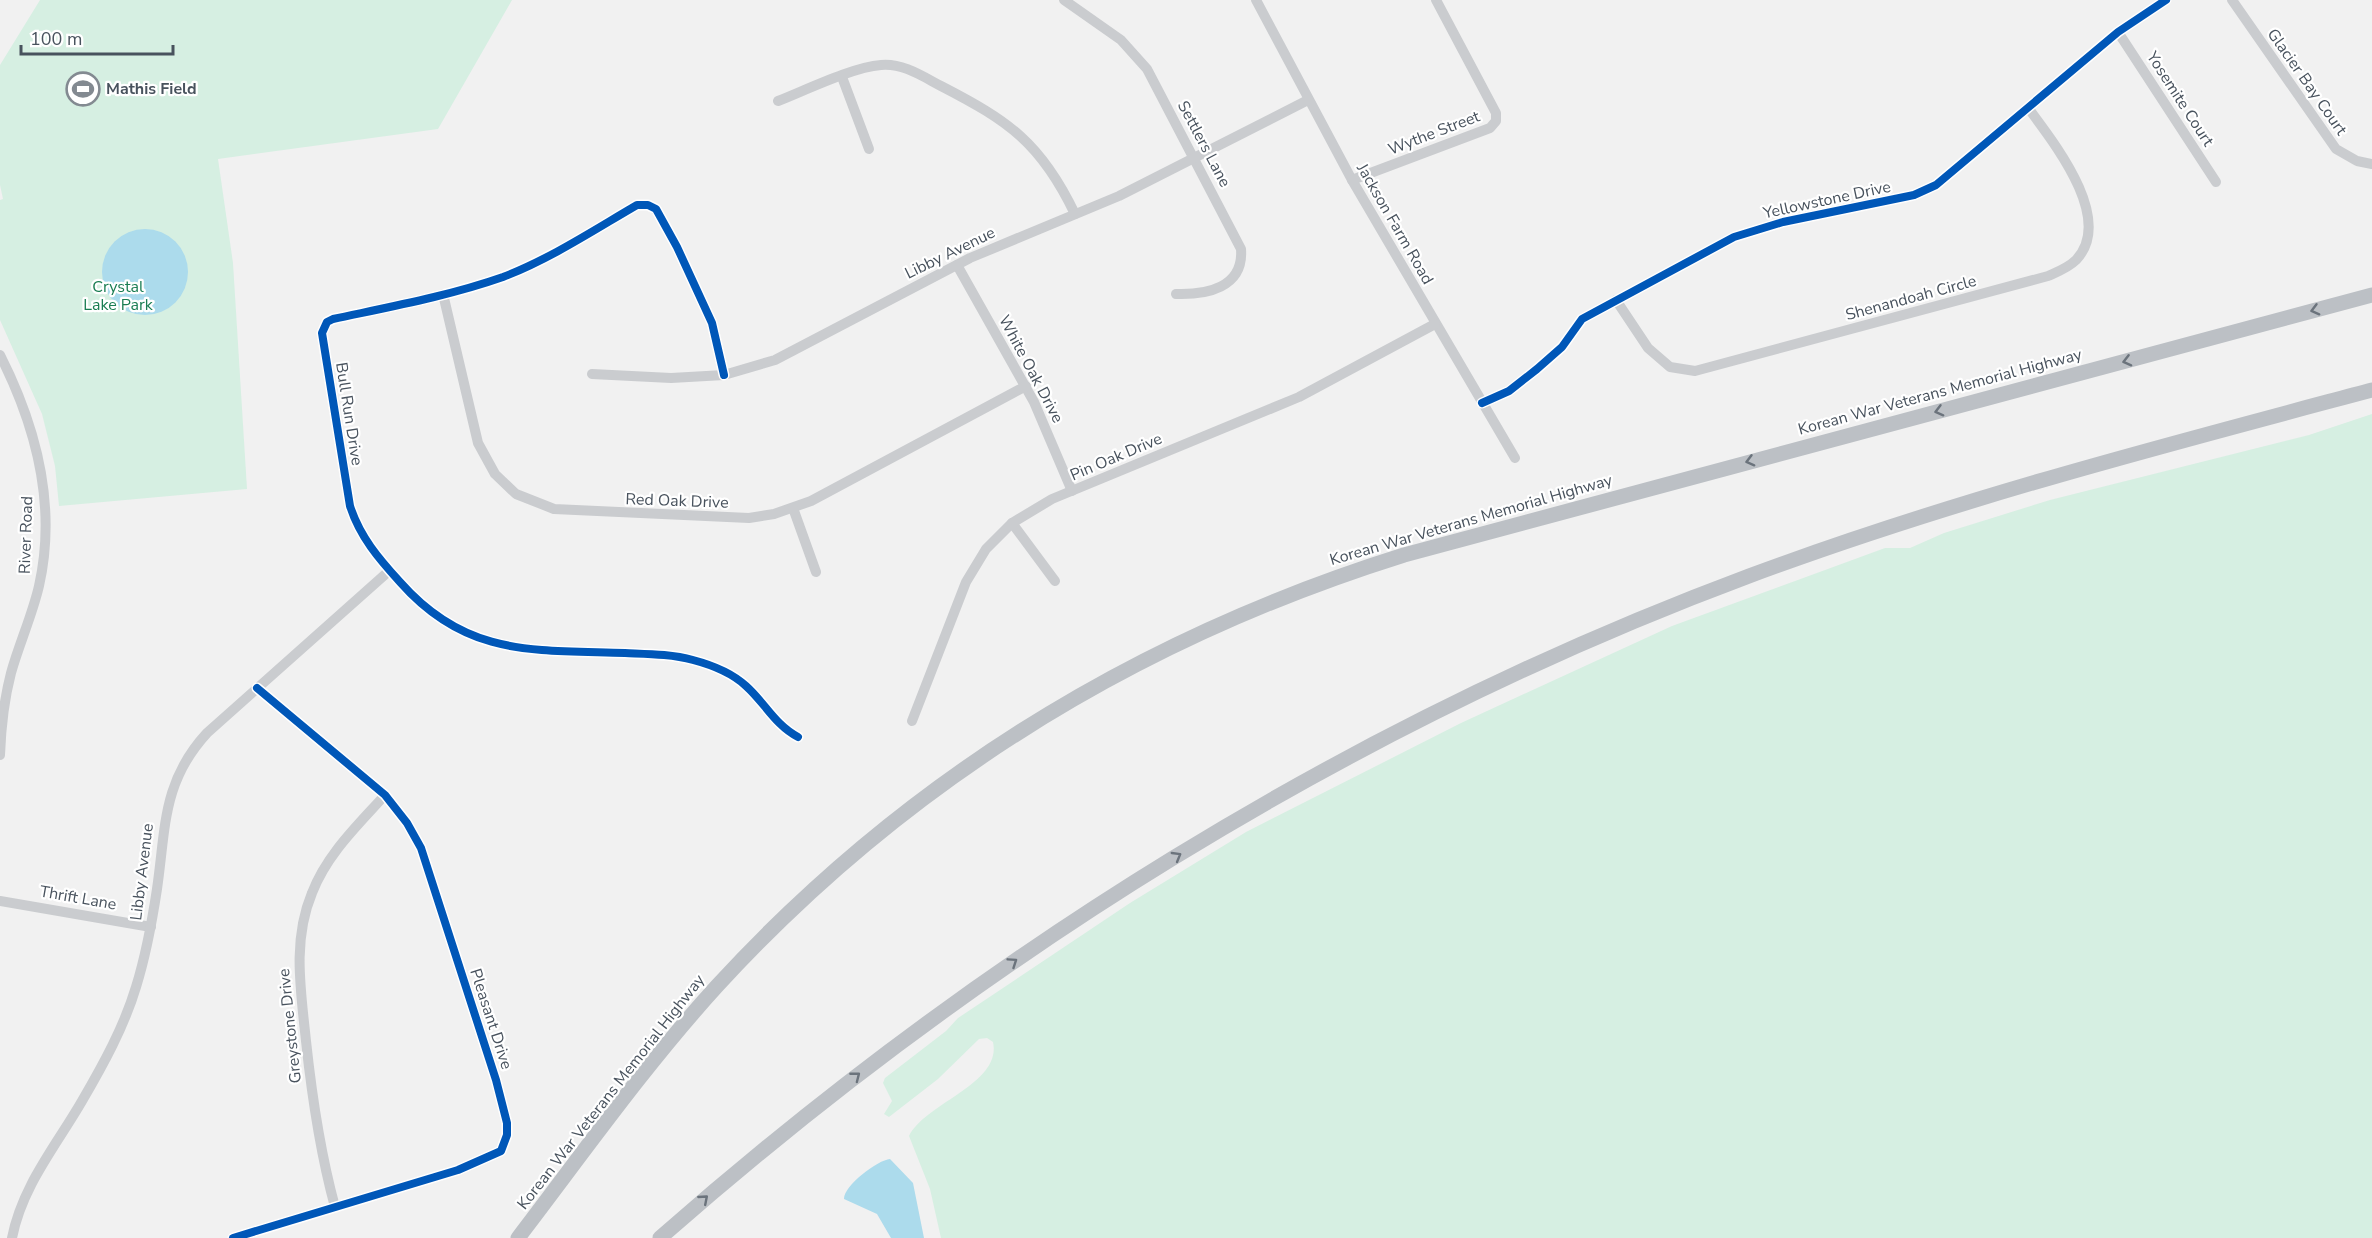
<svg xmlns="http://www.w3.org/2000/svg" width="2372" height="1238" font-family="'Nunito Sans',sans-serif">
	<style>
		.green { fill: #d6efe2 }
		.water { fill: #acdbec }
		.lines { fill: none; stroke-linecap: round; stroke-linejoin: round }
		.minor { stroke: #cacccf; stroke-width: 10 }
		.highway { stroke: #bcc0c5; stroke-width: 15 }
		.cycleway-casing { stroke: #fff; stroke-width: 11 }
		.cycleway { stroke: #0057b8; stroke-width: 8 }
		.oneway { stroke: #6b737c }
		.labels { text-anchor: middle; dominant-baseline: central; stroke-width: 4.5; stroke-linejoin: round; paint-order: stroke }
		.street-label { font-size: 16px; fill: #48525d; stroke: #fff }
		.poi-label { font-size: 16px; font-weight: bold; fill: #48525d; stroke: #fff; text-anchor: start }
		.park-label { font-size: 16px; fill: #1a7d52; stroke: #fff }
	</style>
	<rect width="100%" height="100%" fill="#f1f1f1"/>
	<!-- green -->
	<g class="green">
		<polygon points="40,0 512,0 438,129 218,159 233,263 247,489 59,506 55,466 42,414 0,320 0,200 3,199 0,185 0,65"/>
		<path d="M2372 414V1238H941L930 1189 909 1136C927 1102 1002 1084 993 1042L987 1038 979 1039 938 1079 889 1117 884 1114 892 1101 883 1083 885 1078 946 1031 958 1018 1130 903 1246 832 1461 723 1672 626 1885 548H1910L1944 533 2050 500 2309 435Z"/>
	</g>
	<!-- water -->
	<g class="water">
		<circle cx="145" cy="272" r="43"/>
		<path d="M890 1159 913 1183 924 1238H891L877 1214 844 1199C844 1185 878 1160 890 1159Z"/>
	</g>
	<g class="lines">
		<!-- minor -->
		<g class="minor">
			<path d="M1064 0 1121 40 1147 69 1241 249C1244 288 1206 295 1176 294"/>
			<polyline points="1256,0 1352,180 1515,458"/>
			<polyline points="2232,0 2336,149 2357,161 2372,164"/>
			<polyline points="2118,32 2216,182"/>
			<polyline points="842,77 869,149"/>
			<path d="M778 101C806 90 853 67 881 65 903 63 922 76 941 86 1009 121 1041 143 1075 214"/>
			<polyline points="1352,180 1490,128 1496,121 1496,113 1436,0"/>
			<polyline points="957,265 1034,402 1072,491"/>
			<polyline points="443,294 478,443 495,474 516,494 554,509 749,518 774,514 811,501 1026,386"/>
			<path d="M1616 300 1648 348 1670 367 1695 371 2048 276C2057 272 2068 268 2076 260 2115 219 2054 143 2029 109"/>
			<path d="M0 355C36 426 57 506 39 586 32 616 19 644 11 673 4 700 1 727 0 755"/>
			<polyline points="592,374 671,378 724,375 775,360 970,258 1119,196 1308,100"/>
			<path d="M724 375 712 323 677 247 656 209 648 205H637C594 230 550 259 503 277 449 296 389 307 333 319L327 322 322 333 350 506C360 537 379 559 400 582 466 657 533 650 625 653 648 654 671 654 693 660 712 665 732 673 746 686 765 703 775 725 798 737"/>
			<polyline points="1482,403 1509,391 1537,369 1562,347 1582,319 1734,237 1783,222 1914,195 1936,185 2118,32 2166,0"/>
			<polyline points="793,508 816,572"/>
			<polyline points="1012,523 1055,581"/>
			<polyline points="912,721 966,582 986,549 1012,523 1052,499 1299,397 1435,324"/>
			<polyline points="0,901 151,927"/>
			<path d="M335 1207C320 1152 312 1097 306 1041 301 991 292 941 312 893 327 854 358 825 385 795"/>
			<path d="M12 1238C22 1186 56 1146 82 1101 103 1065 124 1027 136 987 146 955 152 922 157 889 166 827 162 782 207 733L389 571"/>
			<polyline points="233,1238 458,1170 501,1151 507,1135 507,1123 496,1080 421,848 407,823 385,795 257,688"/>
		</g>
		<!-- highway -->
		<g class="highway">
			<path d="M518 1238C583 1153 645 1065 717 986 906 780 1139 638 1404 555L2372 295"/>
			<path d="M660 1238C980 956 1349 725 1749 576 1953 500 2162 446 2372 390"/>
		</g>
		<defs>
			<g id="cycleway">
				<path d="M724 375 712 323 677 247 656 209 648 205H637C594 230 550 259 503 277 449 296 389 307 333 319L327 322 322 333 350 506C360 537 379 559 400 582 466 657 533 650 625 653 648 654 671 654 693 660 712 665 732 673 746 686 765 703 775 725 798 737"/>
				<polyline points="1482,403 1509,391 1537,369 1562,347 1582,319 1734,237 1783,222 1914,195 1936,185 2118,32 2166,0"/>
				<polyline points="233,1238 458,1170 501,1151 507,1135 507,1123 496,1080 421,848 407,823 385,795 257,688"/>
			</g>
		</defs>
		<!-- cycleway casing -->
		<use href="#cycleway" class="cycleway-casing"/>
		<!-- cycleway -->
		<use href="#cycleway" class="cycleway"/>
	</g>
	<!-- one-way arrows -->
	<defs><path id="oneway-chevron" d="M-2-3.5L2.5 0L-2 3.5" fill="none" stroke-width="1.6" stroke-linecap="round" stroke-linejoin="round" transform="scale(1.5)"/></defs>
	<g class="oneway">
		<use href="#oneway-chevron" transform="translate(2315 310) rotate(165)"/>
		<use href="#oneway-chevron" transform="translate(2127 361) rotate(166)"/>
		<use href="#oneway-chevron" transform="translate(1939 411) rotate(165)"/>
		<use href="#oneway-chevron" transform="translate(1750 461) rotate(165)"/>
		<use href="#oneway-chevron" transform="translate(1177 856) rotate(-30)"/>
		<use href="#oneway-chevron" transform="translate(1013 962) rotate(-34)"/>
		<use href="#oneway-chevron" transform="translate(856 1076) rotate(-38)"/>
		<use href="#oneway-chevron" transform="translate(704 1199) rotate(-41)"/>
	</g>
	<!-- icons -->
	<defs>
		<symbol id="stadium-ring" viewBox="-11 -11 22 22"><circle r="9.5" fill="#fff" stroke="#838a91" stroke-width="1.5"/><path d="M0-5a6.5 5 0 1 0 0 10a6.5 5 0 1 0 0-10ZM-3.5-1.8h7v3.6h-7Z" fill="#838a91"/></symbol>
	</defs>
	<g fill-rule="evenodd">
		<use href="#stadium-ring" x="64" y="70" width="38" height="38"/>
	</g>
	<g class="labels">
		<!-- street labels -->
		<g class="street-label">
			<text transform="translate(2307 82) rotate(55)">Glacier Bay Court</text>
			<text transform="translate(2180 99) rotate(57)">Yosemite Court</text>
			<text transform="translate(1434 133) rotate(-21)">Wythe Street</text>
			<text transform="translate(1204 144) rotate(62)">Settlers Lane</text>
			<text transform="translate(1827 200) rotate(-12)">Yellowstone Drive</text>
			<text transform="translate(1395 224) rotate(60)">Jackson Farm Road</text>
			<text transform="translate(950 253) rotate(-26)">Libby Avenue</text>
			<text transform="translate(1911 298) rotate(-15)">Shenandoah Circle</text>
			<text transform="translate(1031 369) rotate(62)">White Oak Drive</text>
			<text transform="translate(1940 392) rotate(-15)">Korean War Veterans Memorial Highway</text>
			<text transform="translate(349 414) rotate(81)">Bull Run Drive</text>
			<text transform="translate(1116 457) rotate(-23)">Pin Oak Drive</text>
			<text transform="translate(677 501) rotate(2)">Red Oak Drive</text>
			<text transform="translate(1471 520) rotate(-16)">Korean War Veterans Memorial Highway</text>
			<text transform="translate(26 535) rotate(-88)">River Road</text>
			<text transform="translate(142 872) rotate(-83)">Libby Avenue</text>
			<text transform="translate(78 898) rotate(10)">Thrift Lane</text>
			<text transform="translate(491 1019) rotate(72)">Pleasant Drive</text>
			<text transform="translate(290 1026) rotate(-96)">Greystone Drive</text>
			<text transform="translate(611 1092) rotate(-52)">Korean War Veterans Memorial Highway</text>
		</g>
		<!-- poi labels -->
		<g class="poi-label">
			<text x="106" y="89">Mathis Field</text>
		</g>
		<!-- park labels -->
		<g class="park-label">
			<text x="118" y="287">Crystal<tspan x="118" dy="18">Lake Park</tspan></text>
		</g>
	</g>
	<!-- scale -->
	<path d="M21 45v9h152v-9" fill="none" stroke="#48525d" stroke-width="3"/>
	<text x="30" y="45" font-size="18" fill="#48525d" stroke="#ffffff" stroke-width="4.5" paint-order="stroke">100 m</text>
</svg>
